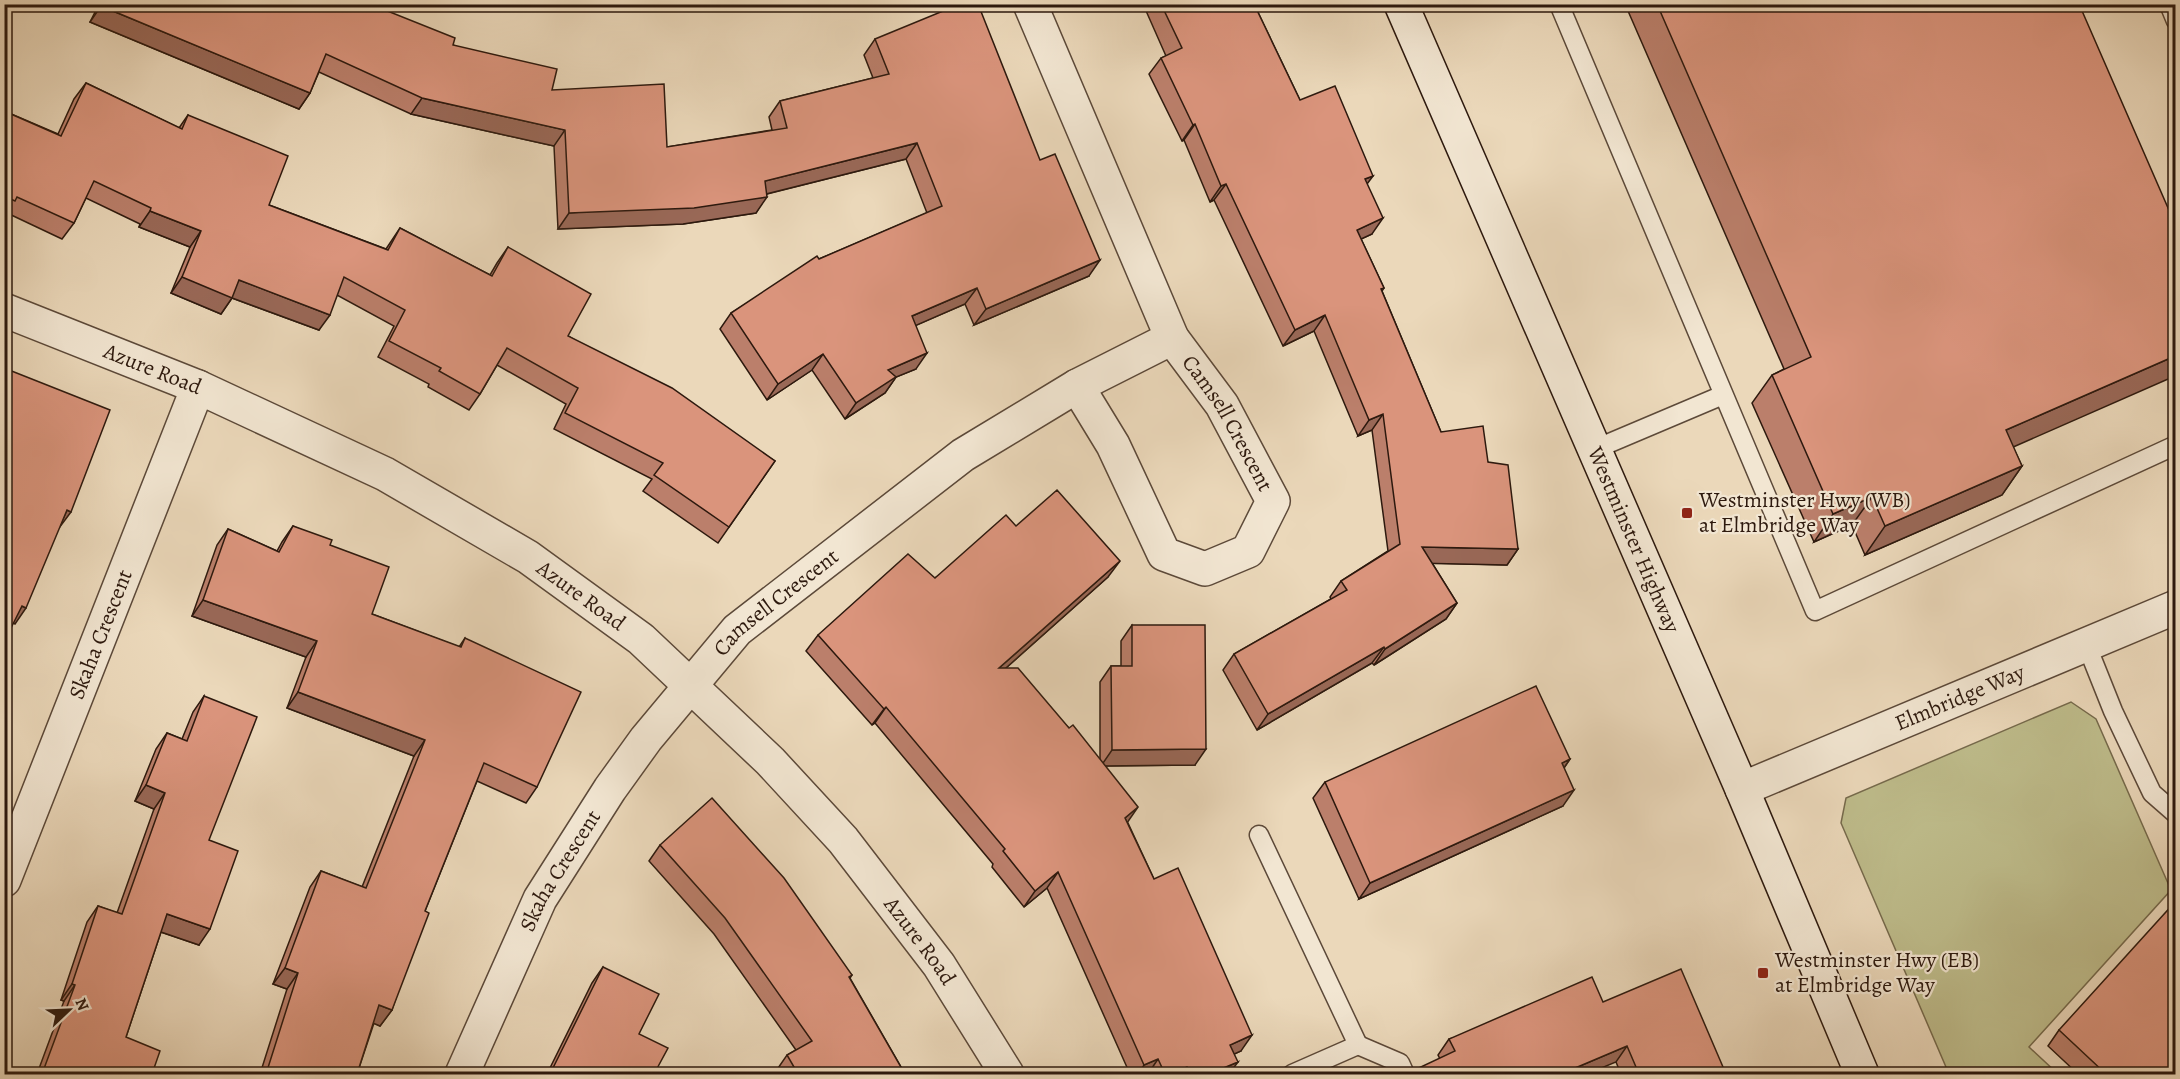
<svg xmlns="http://www.w3.org/2000/svg" width="2180" height="1079" font-family="Alegreya,serif">
	<style>
		.green { fill: #bebc8b; stroke: #766a4c; stroke-width: 1.5 }
		.lines { fill: none; stroke-linecap: round; stroke-linejoin: round }
		.service-casing { stroke: #5c4939; stroke-width: 21 }
		.minor-casing { stroke: #5c4939; stroke-width: 36 }
		.secondary-casing { stroke: #2d190e; stroke-width: 36 }
		.service { stroke: #f2e6d2; stroke-width: 18 }
		.minor { stroke: #f2e6d2; stroke-width: 33 }
		.secondary { stroke: #f2e6d2; stroke-width: 33 }
		.wall { fill: #bb7f6b; stroke: #2d190e; stroke-width: 1.5 }
		.shaded-wall { fill: #996857; stroke: #2d190e; stroke-width: 1.5 }
		.building { fill: #da947c; stroke: #2d190e; stroke-width: 1.5 }
		.poi-dot { fill: #8f2418; stroke: #f2e6d2; stroke-width: 2 }
		.labels { text-anchor: middle; dominant-baseline: central; stroke-width: 4.5; stroke-linejoin: round; paint-order: stroke }
		.street-label { font-size: 22px; fill: #2d190e; stroke: #f2e6d2 }
		.poi-label { font-size: 22px; fill: #2d190e; stroke: #f2e6d2; text-anchor: start }
	</style>
	<rect width="100%" height="100%" fill="#ebd8ba"/>
	<filter id="stains"><feTurbulence type="fractalNoise" baseFrequency=".00333" numOctaves="4"/><feColorMatrix values="0 0 0 0 .2 0 0 0 0 .09 0 0 0 0 .02 0 0 0 .5 -.17"/></filter>
	<radialGradient id="worn" r=".72"><stop offset=".6" stop-color="#630" stop-opacity="0"/><stop offset="1" stop-color="#630" stop-opacity=".3"/></radialGradient>
	<!-- green -->
	<polygon class="green" points="2071,702 2096,719 2171,890 2029,1047 2058,1074 1949,1074 1841,823 1846,798"/>
	<g class="lines">
		<defs>
			<g id="service">
				<polyline points="1559,4 1815,611 2176,445"/>
				<polyline points="2169,4 2176,21"/>
				<polyline points="1593,450 1723,395"/>
				<polyline points="2087,646 2113,711 2152,793 2176,814"/>
				<polyline points="1259,835 1358,1045 1292,1074"/>
				<polyline points="1358,1045 1400,1063 1405,1074"/>
			</g>
			<g id="minor">
				<path id="s1" d="M1030 4 1172 338 1222 405 1273 501 1248 551 1205 569 1164 554 1113 445 1077 386"/>
				<path id="s2" d="M4 310 198 387 385 474 528 557 641 639 770 761 843 840 939 965 1007 1074"/>
				<path id="s3" d="M1742 789 2176 607"/>
				<path id="s4" d="M4 880 198 387"/>
				<path id="s5" d="M462 1074 540 899 610 789 646 739 737 630 963 455 1077 386 1172 338"/>
			</g>
			<g id="secondary">
				<path id="s6" d="M1401 4 1742 789 1862 1074"/>
			</g>
		</defs>
		<!-- service casing -->
		<use href="#service" class="service-casing"/>
		<!-- minor casing -->
		<use href="#minor" class="minor-casing"/>
		<!-- secondary casing -->
		<use href="#secondary" class="secondary-casing"/>
		<!-- service -->
		<use href="#service" class="service"/>
		<!-- minor -->
		<use href="#minor" class="minor"/>
		<!-- secondary -->
		<use href="#secondary" class="secondary"/>
	</g>
	<!-- wall -->
	<g class="wall">
		<polygon points="83,4 370,4 453,45 552,90 667,147 772,130 769,117 780,101 873,78 864,55 875,39 1040,160 1089,276 974,325 965,304 916,325 916,369 896,377 885,393 845,419 812,370 767,400 720,329 731,313 819,259 927,213 906,159 767,194 756,213 683,224 558,229 554,146 411,114 319,72 310,93 299,109 90,22 96,10"/>
		<polygon points="1143,4 1254,4 1300,100 1367,184 1372,234 1361,239 1384,288 1382,291 1441,432 1488,462 1518,549 1507,565 1432,563 1457,603 1446,619 1374,665 1372,663 1257,730 1223,670 1234,654 1331,599 1330,597 1341,581 1388,551 1372,430 1358,436 1314,331 1283,346 1214,200 1210,202 1184,140 1182,141 1149,74 1161,58 1166,56"/>
		<polygon points="1625,4 2079,4 2013,447 2022,466 2002,495 1865,555 1852,525 1814,542 1752,403 1772,375 1784,369"/>
		<polygon points="86,83 179,128 188,115 269,205 386,249 400,228 490,275 497,263 508,247 568,336 775,461 718,543 643,491 652,479 554,429 566,404 497,365 480,394 469,410 428,387 429,384 378,357 394,326 337,295 319,330 232,298 221,314 171,293 190,247 139,227 140,224 86,198 74,223 62,239 7,213 4,216 4,111 58,134 74,99"/>
		<polygon points="293,526 330,545 372,614 459,647 465,638 537,787 526,803 477,781 425,911 392,1010 380,1026 374,1023 357,1074 260,1074 287,989 273,984 310,887 321,871 362,887 414,756 287,708 306,657 192,616 217,545 228,529 277,551 282,542"/>
		<polygon points="1016,526 1108,577 1006,668 1069,728 1100,760 1100,682 1111,666 1121,666 1121,641 1132,625 1195,765 1105,766 1128,823 1154,879 1241,1051 1234,1054 1229,1074 1130,1074 1047,888 1024,907 992,867 993,864 875,723 872,725 806,651 818,635 935,578"/>
		<polygon points="204,696 209,840 199,945 161,932 126,1037 152,1074 37,1074 64,1001 61,1000 87,922 98,906 117,913 154,809 135,801 156,749 167,733 182,739 193,712"/>
		<polygon points="1570,759 1564,768 1563,806 1359,899 1313,798 1325,782"/>
		<polygon points="660,845 852,975 850,978 905,1074 778,1074 776,1071 787,1055 796,1050 714,934 649,861"/>
		<polygon points="603,967 639,1034 654,1074 547,1074 592,983"/>
		<polygon points="1603,1002 1726,1074 1621,1074 1616,1062 1421,1068 1440,1059 1438,1055 1449,1039"/>
		<polygon points="2059,1030 2175,1074 2078,1074 2048,1046"/>
	</g>
	<!-- shaded-wall -->
	<g class="shaded-wall">
		<polygon points="83,4 99,4 96,10"/>
		<polygon points="101,6 310,93 299,109 90,22"/>
		<polygon points="422,98 565,130 554,146 411,114"/>
		<polygon points="1195,124 1184,140 1182,141 1193,125"/>
		<polygon points="917,143 906,159 754,197 765,181"/>
		<polygon points="1373,176 1361,192 1365,179"/>
		<polygon points="1226,184 1214,200 1210,202 1221,186"/>
		<polygon points="767,197 756,213 683,224 558,229 569,213"/>
		<polygon points="150,211 201,231 190,247 139,227"/>
		<polygon points="1383,218 1372,234 1346,246 1357,230"/>
		<polygon points="1100,260 1089,276 974,325 986,309"/>
		<polygon points="182,277 239,280 330,315 319,330 232,298 221,314 171,293"/>
		<polygon points="977,288 965,304 901,332 912,316"/>
		<polygon points="1325,315 1314,331 1283,346 1295,330"/>
		<polygon points="927,353 916,369 896,377 885,393 845,419 856,403 888,370"/>
		<polygon points="823,354 812,370 767,400 778,384"/>
		<polygon points="2175,356 2175,376 1986,459 2006,430"/>
		<polygon points="1383,414 1372,430 1358,436 1369,420"/>
		<polygon points="2022,466 2002,495 1865,555 1885,526"/>
		<polygon points="1872,497 1852,525 1814,542 1833,514"/>
		<polygon points="67,510 71,512 59,528"/>
		<polygon points="1422,547 1518,549 1507,565 1411,563"/>
		<polygon points="1120,561 1108,577 988,684 999,668"/>
		<polygon points="203,600 317,641 306,657 192,616"/>
		<polygon points="1457,603 1446,619 1374,665 1385,649"/>
		<polygon points="22,606 26,608 15,624 11,622"/>
		<polygon points="1384,647 1372,663 1257,730 1268,714"/>
		<polygon points="298,692 425,740 414,756 287,708"/>
		<polygon points="886,707 875,723 872,725 884,709"/>
		<polygon points="1206,749 1195,765 1101,766 1112,750"/>
		<polygon points="1570,759 1559,775 1562,763"/>
		<polygon points="146,785 165,793 154,809 135,801"/>
		<polygon points="1574,790 1563,806 1359,899 1370,883"/>
		<polygon points="1138,807 1127,823 1125,818"/>
		<polygon points="1058,872 1047,888 1024,907 1035,891"/>
		<polygon points="167,914 210,929 199,945 155,930"/>
		<polygon points="285,968 298,973 287,989 273,984"/>
		<polygon points="72,984 75,985 64,1001 61,1000"/>
		<polygon points="379,1005 392,1010 380,1026 368,1021"/>
		<polygon points="1252,1035 1241,1051 1219,1061 1230,1045"/>
		<polygon points="1627,1046 1616,1062 1587,1074 1561,1074"/>
		<polygon points="1158,1059 1148,1074 1138,1074 1144,1065"/>
		<polygon points="1238,1062 1229,1074 1209,1074"/>
		<polygon points="1187,1067 1182,1074 1171,1074"/>
	</g>
	<!-- building -->
	<g class="building">
		<polygon points="102,4 370,4 455,38 453,45 557,69 552,90 664,84 667,147 787,128 780,101 889,74 875,39 960,4 978,4 1040,160 1055,154 1100,260 986,309 977,288 912,316 927,353 888,370 896,377 856,403 823,354 778,384 731,313 817,256 819,259 942,206 917,143 765,181 767,197 694,208 569,213 565,130 422,98 326,54 310,93 101,6"/>
		<polygon points="1161,4 1254,4 1300,100 1335,86 1373,176 1365,179 1383,218 1357,230 1384,288 1381,289 1441,432 1483,426 1488,462 1508,465 1518,549 1422,547 1457,603 1385,649 1384,647 1268,714 1234,654 1347,590 1341,581 1400,544 1383,414 1369,420 1325,315 1295,330 1226,184 1221,186 1195,124 1193,125 1161,58 1182,48"/>
		<polygon points="1657,4 2079,4 2175,224 2175,356 2006,430 2022,466 1885,526 1872,497 1833,514 1772,375 1811,357"/>
		<polygon points="86,83 182,129 188,115 288,156 269,205 388,250 400,228 492,276 508,247 591,294 568,336 672,388 775,461 729,527 654,475 663,463 565,413 578,388 507,348 480,394 439,371 441,368 389,341 405,310 344,277 330,315 239,280 232,298 182,277 201,231 150,211 151,208 94,181 74,223 17,197 15,201 4,196 4,111 61,136"/>
		<polygon points="4,368 110,410 71,512 67,510 26,608 22,606 4,642"/>
		<polygon points="1057,490 1120,561 999,668 1018,668 1069,728 1073,725 1138,807 1125,818 1154,879 1178,868 1252,1035 1230,1045 1238,1062 1209,1074 1190,1074 1187,1067 1171,1074 1165,1074 1158,1059 1144,1065 1058,872 1035,891 1003,851 1005,849 886,707 884,709 818,635 908,554 935,578 1006,515 1016,526"/>
		<polygon points="293,526 332,540 330,545 389,567 372,614 461,647 465,638 581,692 537,787 484,763 425,911 429,913 392,1010 379,1005 357,1074 266,1074 298,973 285,968 321,871 366,888 425,740 298,692 317,641 203,600 228,529 279,552"/>
		<polygon points="1132,625 1205,625 1206,749 1112,750 1111,666 1132,666"/>
		<polygon points="4,667 8,669 4,676"/>
		<polygon points="1536,686 1570,759 1562,763 1574,790 1370,883 1325,782"/>
		<polygon points="204,696 257,717 209,840 238,851 210,929 167,914 126,1037 160,1051 152,1074 42,1074 75,985 72,984 98,906 122,914 165,793 146,785 167,733 187,741"/>
		<polygon points="712,798 784,878 852,975 849,977 905,1074 798,1074 787,1055 812,1041 725,918 660,845"/>
		<polygon points="2175,902 2175,1074 2106,1074 2059,1030"/>
		<polygon points="603,967 659,994 639,1034 668,1048 654,1074 550,1074"/>
		<polygon points="1681,969 1726,1074 1639,1074 1627,1046 1561,1074 1406,1074 1455,1051 1449,1039 1592,977 1603,1002"/>
	</g>
	<!-- markers -->
	<g class="poi-dot">
		<rect x="1681" y="507" width="12" height="12" rx="3"/>
		<rect x="1757" y="967" width="12" height="12" rx="3"/>
	</g>
	<g class="labels">
		<!-- street labels -->
		<g class="street-label">
			<text stroke="none"><textPath href="#s2" startOffset="160">Azure Road</textPath></text>
			<text stroke="none"><textPath href="#s1" startOffset="465">Camsell Crescent</textPath></text>
			<text stroke="none"><textPath href="#s6" startOffset="584">Westminster Highway</textPath></text>
			<text stroke="none"><textPath href="#s2" startOffset="646">Azure Road</textPath></text>
			<text stroke="none"><textPath href="#s5" startOffset="573">Camsell Crescent</textPath></text>
			<text stroke="none"><textPath href="#s4" startOffset="264">Skaha Crescent</textPath></text>
			<text stroke="none"><textPath href="#s3" startOffset="236">Elmbridge Way</textPath></text>
			<text stroke="none"><textPath href="#s5" startOffset="226">Skaha Crescent</textPath></text>
			<text stroke="none"><textPath href="#s2" startOffset="1132">Azure Road</textPath></text>
		</g>
		<!-- poi labels -->
		<g class="poi-label">
			<text x="1699" y="500">Westminster Hwy (WB)<tspan x="1699" dy="25">at Elmbridge Way</tspan></text>
			<text x="1775" y="960">Westminster Hwy (EB)<tspan x="1775" dy="25">at Elmbridge Way</tspan></text>
		</g>
	</g>
	<!-- margin -->
	<rect width="2180" height="1079" fill="none" stroke="#ebd8ba" stroke-width="24"/>
	<rect x="6" y="6" width="2168" height="1067" fill="none" stroke="#2d190e" stroke-width="3"/>
	<rect x="12" y="12" width="2156" height="1055" fill="none" stroke="#2d190e" stroke-width="1.5"/>
	<!-- north arrow -->
	<g transform="translate(69 1010) rotate(67)" stroke="#f2e6d2" stroke-width="4.5" paint-order="stroke">
	<path d="M0-4.5L10 22L0 15L-10 22Z" fill="#2d190e"/>
	<text y="-9" font-size="16" font-weight="bold" text-anchor="middle" fill="#2d190e">N</text>
	</g>
	<rect width="100%" height="100%" filter="url(#stains)"/>
	<rect width="100%" height="100%" fill="url(#worn)"/>
</svg>
